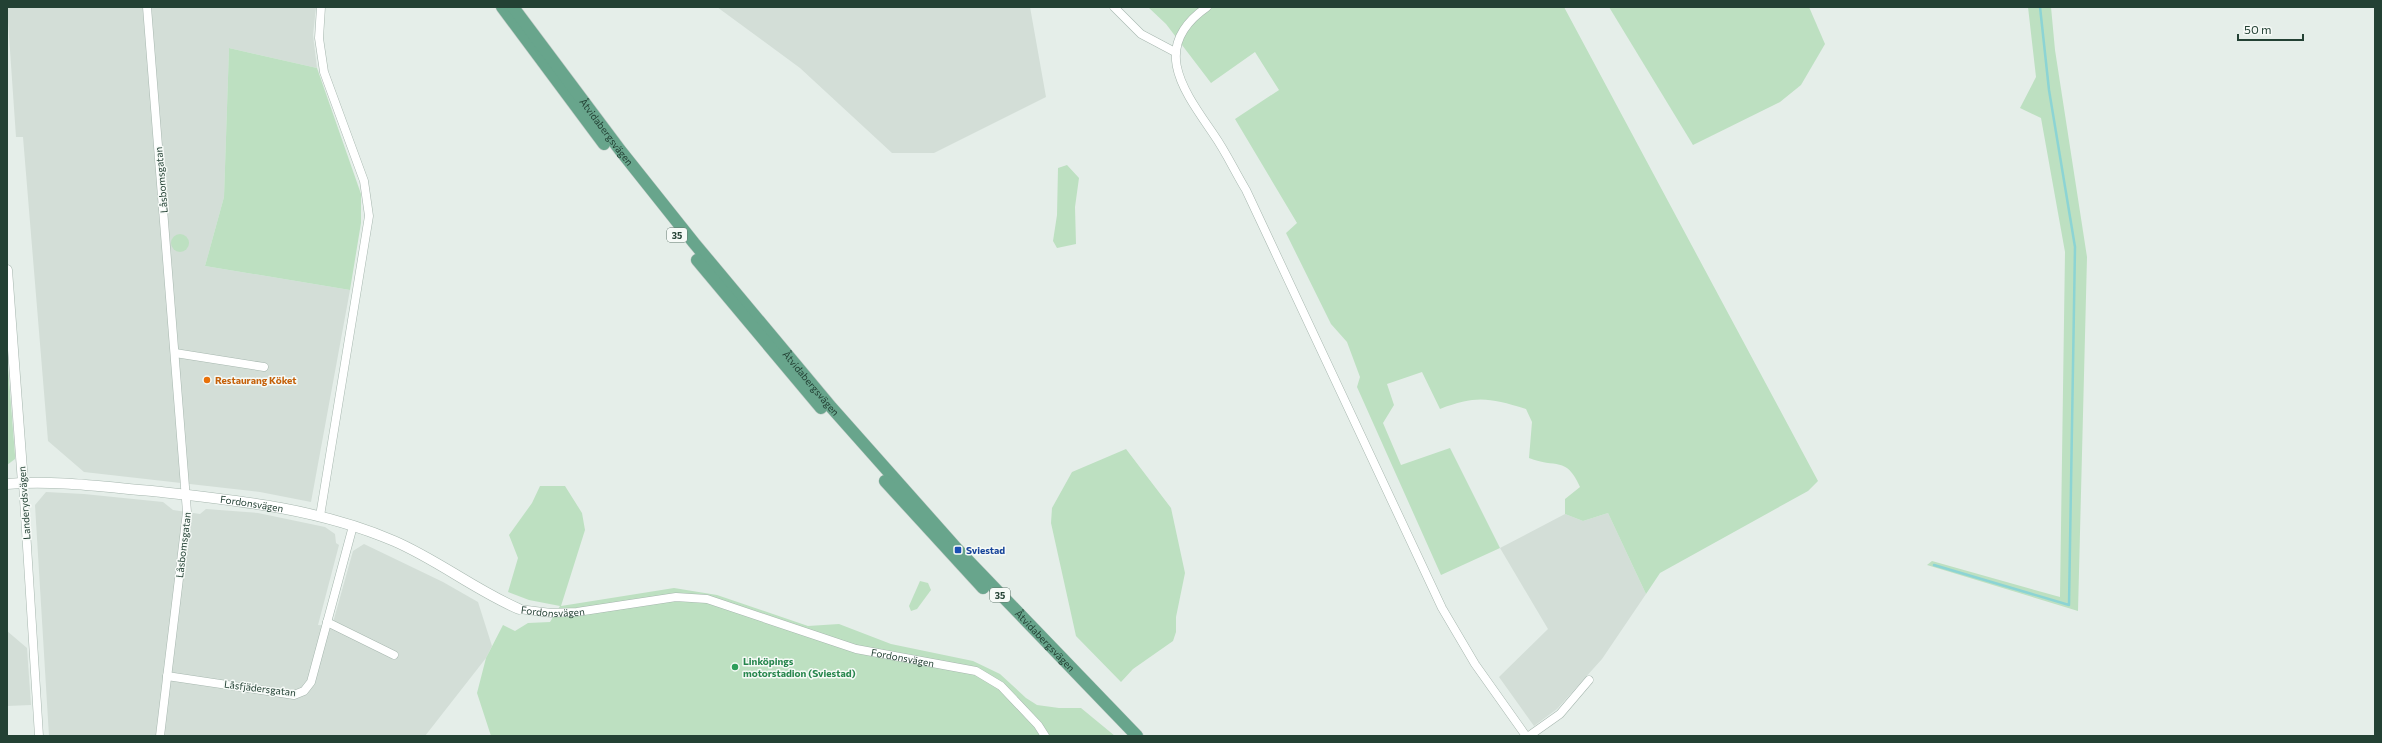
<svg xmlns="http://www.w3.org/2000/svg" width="2382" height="743" font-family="Commissioner,sans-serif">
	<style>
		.built { fill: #d3ded7 }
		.green { fill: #bde0c1 }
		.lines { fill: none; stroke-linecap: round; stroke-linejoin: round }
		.stream { stroke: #8cd4d4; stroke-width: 2.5 }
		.minor-casing { stroke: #a7b7af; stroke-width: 9 }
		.tertiary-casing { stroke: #a7b7af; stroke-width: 11 }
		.primary-casing { stroke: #c1cac6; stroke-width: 13 }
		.minor { stroke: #fff; stroke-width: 8 }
		.tertiary { stroke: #fff; stroke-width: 10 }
		.primary { stroke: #68a58c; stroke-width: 12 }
		.food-dot { fill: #e8710a; stroke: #f6faf7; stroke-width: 1.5 }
		.transit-dot { fill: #1a4fb4; stroke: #f6faf7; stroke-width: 1.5 }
		.leisure-dot { fill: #2e9e5b; stroke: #f6faf7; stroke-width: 1.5 }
		.labels { text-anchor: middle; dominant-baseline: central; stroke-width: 3; stroke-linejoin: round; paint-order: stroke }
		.shield { fill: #f6faf7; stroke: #62786e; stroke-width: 1 }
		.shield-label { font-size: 9px; font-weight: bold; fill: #234134 }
		.street-label { font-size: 10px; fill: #234134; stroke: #f6faf7 }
		.food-label { font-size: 10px; font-weight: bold; fill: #c56008; stroke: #f6faf7; text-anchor: start }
		.transit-label { font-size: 10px; font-weight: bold; fill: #164399; stroke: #f6faf7; text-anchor: start }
		.leisure-label { font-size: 10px; font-weight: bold; fill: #27864d; stroke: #f6faf7; text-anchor: start }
	</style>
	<rect width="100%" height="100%" fill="#e5eee9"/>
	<!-- built -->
	<g class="built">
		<polygon points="7,7 316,7 313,35 317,68 229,48 224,197 205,266 350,290 311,502 260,492 84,472 48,441 23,137 16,137"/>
		<polygon points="717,7 1030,7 1046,97 934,153 892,153 800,68"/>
		<polygon points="46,492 84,494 163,502 173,510 200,514 206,509 258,513 325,527 335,534 336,543 339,545 318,625 332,626 353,551 364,544 443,582 478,602 492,646 486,658 425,736 49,736 35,505"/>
		<polygon points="1608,513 1646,594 1602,659 1557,709 1534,726 1499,677 1548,629 1500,548 1565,514 1583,521"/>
		<polygon points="7,631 27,648 31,705 7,706"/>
	</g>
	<!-- green -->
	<g class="green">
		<path d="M1148 7H1564L1818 481 1808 491 1660 573 1646 594 1608 513 1583 521 1565 514V499L1580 487C1566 455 1556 469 1529 458L1532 422 1526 409C1489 398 1477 395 1440 409L1422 372 1387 384 1394 405 1383 423 1401 465 1450 448 1500 548 1441 575 1357 387 1360 377 1347 342 1331 324 1286 233 1297 223 1235 119 1279 90 1255 52 1211 83 1166 24Z"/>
		<polygon points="1609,7 1809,7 1825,44 1801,85 1780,102 1693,145"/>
		<polygon points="2028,7 2051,7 2055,50 2087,257 2078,611 1927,565 1932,561 2060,597 2065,252 2041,118 2020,108 2036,77"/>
		<polygon points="229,48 317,68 361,194 361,223 350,290 205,266 224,197"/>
		<polygon points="1067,165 1079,178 1075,207 1076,244 1057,248 1053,241 1057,215 1058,168"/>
		<circle cx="180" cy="243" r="9"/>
		<polygon points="7,354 15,455 15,459 7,465"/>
		<polygon points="1126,449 1171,508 1185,573 1176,617 1176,632 1173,641 1133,669 1121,682 1076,636 1051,523 1052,508 1072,472"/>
		<polygon points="540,486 565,486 582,513 585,530 561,606 674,588 717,595 808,626 839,624 891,644 973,661 1000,674 1026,698 1037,705 1059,708 1081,708 1115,736 491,736 477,693 486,658 503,625 515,631 528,623 550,622 560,606 529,600 508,592 518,558 509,535 532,503"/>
		<polygon points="920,581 928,583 931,590 917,609 911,611 909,606"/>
	</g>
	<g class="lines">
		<!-- stream -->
		<polyline class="stream" points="1934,565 2069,605 2075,247 2049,90 2040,7"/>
		<defs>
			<g id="minor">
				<polyline points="147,7 187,512 160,736"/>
				<polyline points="1114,7 1141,34 1175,52"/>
				<path d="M1207 7C1149 47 1184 91 1214 135 1226 152 1235 172 1246 190L1442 608 1475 664 1526 736"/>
				<polyline points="175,353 264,367"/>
				<polyline points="23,483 39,736"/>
				<polyline points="320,516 369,216 364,181 324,72 319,38 321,7"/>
				<path id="s1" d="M519 609 551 613 577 612 676 597 707 599 856 649 976 671 1001 686 1038 725 1045 736"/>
				<polyline points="327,622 394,655"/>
				<polyline points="167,676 294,695 304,691 311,682 353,526"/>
				<polyline points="1529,736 1560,714 1589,680"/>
			</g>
			<g id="tertiary">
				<polyline points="7,270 23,483"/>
				<path id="s2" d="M7 484C55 480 104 487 152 491 234 500 318 508 394 541 438 560 475 590 519 609"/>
			</g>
			<g id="primary">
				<polyline points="502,7 604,144"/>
				<path id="s3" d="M513 7 620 150 694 243 831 407 958 550 1137 736"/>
				<polyline points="697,260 821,408"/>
				<polyline points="885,481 983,588"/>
			</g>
		</defs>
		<!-- minor casing -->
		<use href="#minor" class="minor-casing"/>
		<!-- tertiary casing -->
		<use href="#tertiary" class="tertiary-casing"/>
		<!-- primary casing -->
		<use href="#primary" class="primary-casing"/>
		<!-- minor -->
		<use href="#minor" class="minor"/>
		<!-- tertiary -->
		<use href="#tertiary" class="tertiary"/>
		<!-- primary -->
		<use href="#primary" class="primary"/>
	</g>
	<!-- markers -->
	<circle class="food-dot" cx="207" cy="380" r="4"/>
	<rect class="transit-dot" x="954" y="546" width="8" height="8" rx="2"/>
	<circle class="leisure-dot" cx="735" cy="667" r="4"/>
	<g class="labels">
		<!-- shield labels -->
		<g class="shield">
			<rect x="667" y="228" width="20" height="14" rx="3"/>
			<rect x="990" y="588" width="20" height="14" rx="3"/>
		</g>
		<g class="shield-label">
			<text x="677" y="235">35</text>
			<text x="1000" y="595">35</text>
		</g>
		<!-- street labels -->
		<g class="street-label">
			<text stroke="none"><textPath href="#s3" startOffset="156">Åtvidabergsvägen</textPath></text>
			<text transform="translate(161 180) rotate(-95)">Låsbomsgatan</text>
			<text stroke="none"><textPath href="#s3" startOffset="480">Åtvidabergsvägen</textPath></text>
			<text transform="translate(24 503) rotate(-94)">Landerydsvägen</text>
			<text stroke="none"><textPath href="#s2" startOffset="246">Fordonsvägen</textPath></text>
			<text transform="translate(183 545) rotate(-83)">Låsbomsgatan</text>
			<text stroke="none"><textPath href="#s1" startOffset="34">Fordonsvägen</textPath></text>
			<text stroke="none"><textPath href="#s3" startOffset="828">Åtvidabergsvägen</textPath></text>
			<text stroke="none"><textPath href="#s1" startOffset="394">Fordonsvägen</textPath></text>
			<text transform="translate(260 688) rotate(7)">Låsfjädersgatan</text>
		</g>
		<!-- food labels -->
		<g class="food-label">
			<text x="215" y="380">Restaurang Köket</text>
		</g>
		<!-- transit labels -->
		<g class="transit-label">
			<text x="966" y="550">Sviestad</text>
		</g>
		<!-- leisure labels -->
		<g class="leisure-label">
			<text x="743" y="661">Linköpings<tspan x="743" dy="12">motorstadion (Sviestad)</tspan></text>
		</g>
	</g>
	<!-- border -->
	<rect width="2382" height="743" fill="none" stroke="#234134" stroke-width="16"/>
	<!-- scale -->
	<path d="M2238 34v6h65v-6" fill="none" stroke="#234134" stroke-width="2"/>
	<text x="2244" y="34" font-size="12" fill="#234134" stroke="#f6faf7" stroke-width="3" paint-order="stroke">50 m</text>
</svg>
